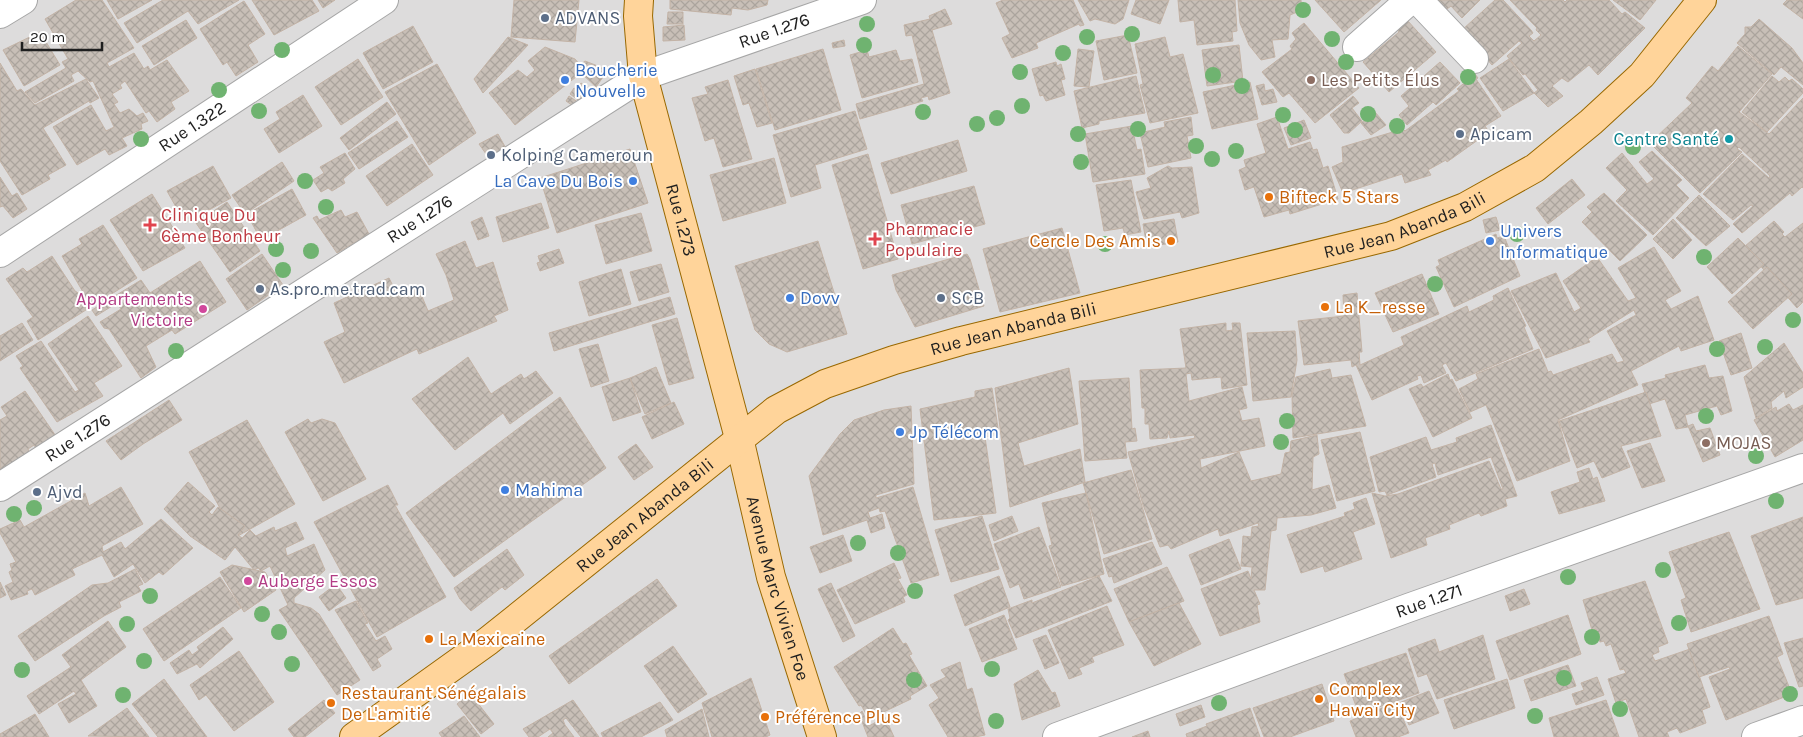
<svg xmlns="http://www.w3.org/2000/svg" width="1803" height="737" font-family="Karla,sans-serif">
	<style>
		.residential { fill: #dddcdc }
		.building { fill: url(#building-cross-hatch); stroke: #c3b3a6 }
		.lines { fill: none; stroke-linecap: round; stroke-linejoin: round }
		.minor-casing { stroke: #a6a6a6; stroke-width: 30 }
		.major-casing { stroke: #996800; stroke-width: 30 }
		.minor { stroke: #fff; stroke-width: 28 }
		.major { stroke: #ffd49a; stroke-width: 28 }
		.tree { fill: #6fb370 }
		.service-dot { fill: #5c6f8a; stroke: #fff; stroke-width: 2 }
		.shop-dot { fill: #3f7fe0; stroke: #fff; stroke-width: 2 }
		.education-dot { fill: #8d6e63; stroke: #fff; stroke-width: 2 }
		.culture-dot { fill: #0f9aa8; stroke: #fff; stroke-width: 2 }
		.food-dot { fill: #e8710a; stroke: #fff; stroke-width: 2 }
		.health-dot { fill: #e0444e; stroke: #fff; stroke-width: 2 }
		.hotel-dot { fill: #d1479c; stroke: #fff; stroke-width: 2 }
		.labels { text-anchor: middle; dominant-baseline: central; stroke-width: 4; stroke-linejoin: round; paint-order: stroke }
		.service-label { font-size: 18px; fill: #4e5e75; stroke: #fff; text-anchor: start }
		.street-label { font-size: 18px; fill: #1f1f1f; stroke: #fff }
		.shop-label { font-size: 18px; fill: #366cbe; stroke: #fff; text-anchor: start }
		.education-label { font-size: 18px; fill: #785e54; stroke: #fff; text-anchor: start }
		.culture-label { font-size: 18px; fill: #0d838f; stroke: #fff; text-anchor: end }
		.food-label { font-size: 18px; fill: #c56008; stroke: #fff; text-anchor: start }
		.health-label { font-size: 18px; fill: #be3a42; stroke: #fff; text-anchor: start }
		.hotel-label { font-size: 18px; fill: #b23c85; stroke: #fff; text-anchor: end }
	</style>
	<defs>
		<pattern id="building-cross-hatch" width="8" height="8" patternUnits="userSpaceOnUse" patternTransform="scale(1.25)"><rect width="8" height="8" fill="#c8bfb7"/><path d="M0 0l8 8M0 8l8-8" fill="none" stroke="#aba49d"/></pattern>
	</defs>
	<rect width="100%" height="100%" fill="#f0ece4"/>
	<!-- residential -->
	<rect class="residential" x="0" y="0" width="1803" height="737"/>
	<!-- building -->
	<g class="building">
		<polygon points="76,0 102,0 134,48 107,63 109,67 134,53 144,69 148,66 150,70 167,60 189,91 171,102 175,109 157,122 149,111 146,113 125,81 120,85 122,88 112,94 118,102 114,104 120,113 129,109 137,116 143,113 148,121 141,124 142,129 122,138 127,146 109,155 105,149 77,165 53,127 91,105 106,131 114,127 93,81 90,82 78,71 71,75 74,81 35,103 25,92 66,68 62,62 68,59 45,19"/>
		<polygon points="107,0 152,0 118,19"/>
		<polygon points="163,0 239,0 198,24 188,11 137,43 124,23"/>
		<polygon points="252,0 312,0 319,11 274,35"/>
		<polygon points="318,0 335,0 323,8"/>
		<polygon points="514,0 579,0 575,42 511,37"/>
		<polygon points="670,0 768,0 767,5 748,10 732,8 731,15 670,9"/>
		<polygon points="1003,0 1073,0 1084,25 1080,26 1079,24 1036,43 1038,48 1012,58 1002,38 1010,34 996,3"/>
		<polygon points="1078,0 1129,0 1123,19 1115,24 1095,19 1090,21"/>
		<polygon points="1136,0 1169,0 1160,24 1131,14"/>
		<polygon points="1178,0 1235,0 1237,31 1232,32 1233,41 1197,45 1194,20 1180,22"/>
		<polygon points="1238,0 1301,0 1302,10 1290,15 1288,39 1272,40 1275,57 1261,60 1249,45 1240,23"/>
		<polygon points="1315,0 1381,0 1344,32"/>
		<polygon points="1438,0 1480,0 1462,18 1451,6 1447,9"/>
		<polygon points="1495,0 1503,0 1531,30 1533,33 1529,36 1534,41 1541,35 1536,30 1537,28 1510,0 1563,0 1565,2 1567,0 1609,0 1622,14 1625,12 1645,28 1598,75 1589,65 1568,82 1562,78 1552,86 1563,96 1548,107 1534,93 1538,90 1525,74 1523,75 1507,56 1522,43 1519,41 1492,65 1462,30"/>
		<polygon points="1613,0 1656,0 1640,20"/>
		<polygon points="1787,0 1803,0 1803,19 1783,4"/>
		<polygon points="244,1 265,34 248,45 258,62 236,76 227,62 223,65 200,29"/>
		<polygon points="945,9 952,24 932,30 950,93 929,100 928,96 921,98 923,101 860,119 856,104 924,84 912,35 906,36 904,25 930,19 929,16"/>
		<polygon points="668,12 683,12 683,24 667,24"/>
		<polygon points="1759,19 1792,48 1803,63 1803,85 1781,67 1774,75 1737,43 1745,34 1745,27 1751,27"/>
		<polygon points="186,20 197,38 154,65 142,46"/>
		<polygon points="1407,20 1436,52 1389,92 1363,62 1399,32 1397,29"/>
		<polygon points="1304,23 1359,88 1315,123 1289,93 1283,97 1262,72 1292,49 1290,46 1296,39 1292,33"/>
		<polygon points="684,25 685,40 663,41 663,27"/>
		<polygon points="413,26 433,62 383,89 363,53"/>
		<polygon points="40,32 60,65 24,86 3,50"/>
		<polygon points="1128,35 1137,73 1104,80 1096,41"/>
		<polygon points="508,37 528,45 483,93 474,79"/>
		<polygon points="1165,37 1170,57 1183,54 1198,113 1150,123 1140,85 1143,84 1135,44"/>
		<polygon points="844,40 845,46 833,48 832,43"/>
		<polygon points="1239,45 1243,81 1207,86 1202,50"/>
		<polygon points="1738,46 1772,74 1739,112 1769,134 1803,98 1803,188 1802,187 1792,196 1790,193 1742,233 1733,224 1753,206 1751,205 1733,220 1703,194 1742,154 1769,178 1770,176 1739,147 1737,149 1742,152 1700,193 1650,143 1692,103 1686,98 1712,66 1718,71"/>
		<polygon points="545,47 575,59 580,65 585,61 608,70 596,87 581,73 515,125 489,93 518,70 527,77 535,70 528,61"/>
		<polygon points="823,49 841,110 775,130 756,69"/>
		<polygon points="1078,49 1094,51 1089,87 1074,86"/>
		<polygon points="867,50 869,57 896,50 900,61 912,59 918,82 862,98 850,55"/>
		<polygon points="358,59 383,97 341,125 315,87"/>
		<polygon points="1509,59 1534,93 1503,111 1480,78"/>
		<polygon points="1056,62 1057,66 1061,64 1065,79 1061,80 1065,95 1046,101 1043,95 1040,96 1032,69"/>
		<polygon points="1440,62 1460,83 1436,105 1433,102 1407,125 1399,115 1409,106 1401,96"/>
		<polygon points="0,63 17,91 21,89 35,105 86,79 99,98 90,103 89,101 43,128 66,165 48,175 50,179 22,195 0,161"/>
		<polygon points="437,64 476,133 429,165 385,92"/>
		<polygon points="755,69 772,123 757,127 749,103 743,105 734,76"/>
		<polygon points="1475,74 1478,78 1476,79 1501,116 1485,126 1489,132 1447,162 1446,160 1428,170 1431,175 1405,183 1402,174 1343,193 1332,167 1343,162 1342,147 1403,129 1405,131 1459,91 1457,89"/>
		<polygon points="1136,76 1145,113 1099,121 1099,124 1082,128 1074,91"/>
		<polygon points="1772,76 1779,82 1785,77 1789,81 1792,79 1803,89 1803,93 1767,132 1742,112"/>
		<polygon points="728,80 752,159 723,167 714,138 705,141 692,98 708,94 705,87"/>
		<polygon points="1250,82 1258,119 1212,129 1203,92"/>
		<polygon points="581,83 590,89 586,94 578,88"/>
		<polygon points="1264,84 1265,91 1273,89 1277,102 1262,105 1256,86"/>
		<polygon points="574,88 585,96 581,102 570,94"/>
		<polygon points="303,95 322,126 279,153 264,129 280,119 276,112"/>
		<polygon points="569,96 579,103 576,108 566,101"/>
		<polygon points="1353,96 1359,103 1352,108 1362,121 1349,133 1344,133 1330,115"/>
		<polygon points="387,102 396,114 349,150 340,138"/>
		<polygon points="855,111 867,149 815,165 821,188 791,197 773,135"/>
		<polygon points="1375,112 1386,125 1371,135 1361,123"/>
		<polygon points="1191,117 1193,135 1187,136 1191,158 1148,167 1140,133 1165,127 1164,122"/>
		<polygon points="1277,117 1288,149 1310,142 1313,150 1317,149 1323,168 1328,166 1338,199 1290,214 1289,210 1264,217 1254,187 1245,190 1239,170 1246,167 1244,160 1266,153 1257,124"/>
		<polygon points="1304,120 1311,138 1291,145 1284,128"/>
		<polygon points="397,121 408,137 359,169 348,153"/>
		<polygon points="1132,126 1137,150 1141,149 1145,174 1093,182 1085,134"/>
		<polygon points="498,134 508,152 491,161 479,144"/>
		<polygon points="958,140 967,171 891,194 881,163"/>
		<polygon points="412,144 433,175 387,206 366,176"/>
		<polygon points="630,149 648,203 557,233 540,178"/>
		<polygon points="1652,151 1682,180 1676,185 1689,198 1653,235 1616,201 1627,190 1606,168 1622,153 1647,184 1654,179 1639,162"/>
		<polygon points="345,153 355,169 343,179 345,183 332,191 328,188 321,192 313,180 324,173 320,167"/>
		<polygon points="868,154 898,259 863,269 832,165"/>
		<polygon points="774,158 786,203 723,221 710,175"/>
		<polygon points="282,162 294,181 245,214 232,195"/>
		<polygon points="213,166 231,198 185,223 167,191"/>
		<polygon points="1168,166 1172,168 1192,167 1199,213 1182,218 1180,212 1144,219 1136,192 1151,188 1147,178"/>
		<polygon points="0,177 12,196 17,193 27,209 13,218 3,206 0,207"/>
		<polygon points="1572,179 1585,195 1548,224 1536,208"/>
		<polygon points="1131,180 1141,232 1125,235 1123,228 1104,231 1096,185"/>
		<polygon points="974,186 985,224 912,244 901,205"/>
		<polygon points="292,189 306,215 261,240 247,214"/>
		<polygon points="1604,193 1647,235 1620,261 1582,222 1592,212 1587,207"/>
		<polygon points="152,194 175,231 161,240 164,245 178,237 185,248 143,271 110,220"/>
		<polygon points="1699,195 1730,226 1706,246 1676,218"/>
		<polygon points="227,202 260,251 230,272 196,223"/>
		<polygon points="541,203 549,228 503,242 496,217"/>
		<polygon points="341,210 345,217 357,212 369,234 337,253 313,218 317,216 319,220"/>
		<polygon points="641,213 652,251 606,264 595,225"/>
		<polygon points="482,217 489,236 478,240 471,222"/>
		<polygon points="1496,217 1500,230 1486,233 1483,220"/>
		<polygon points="1174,219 1178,242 1147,247 1143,224"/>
		<polygon points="1673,219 1692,240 1673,259 1653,239"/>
		<polygon points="1774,221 1784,232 1782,234 1785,237 1803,223 1803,302 1797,308 1744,247"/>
		<polygon points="103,225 137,278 38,340 27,321 33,317 6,279 23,268 27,272 52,256 75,291 80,294 83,292 62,256 82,244 79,239"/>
		<polygon points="1062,228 1080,293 1000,312 983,249"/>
		<polygon points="1496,234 1497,238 1504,236 1520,276 1454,307 1436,267 1440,265 1438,260"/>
		<polygon points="1738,238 1764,264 1732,294 1707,267"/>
		<polygon points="465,241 476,268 493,262 508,310 494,316 497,321 419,354 417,349 344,383 324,342 345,332 334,303 389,278 397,294 418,287 428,311 454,300 446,275 436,254"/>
		<polygon points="818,241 847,334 787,352 769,344 755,330 735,266"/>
		<polygon points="1654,247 1681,291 1665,300 1671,309 1698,296 1714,340 1681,351 1679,346 1631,371 1638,385 1558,420 1570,461 1517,481 1486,405 1470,412 1459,389 1478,379 1476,374 1539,349 1548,372 1551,371 1553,375 1612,354 1617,363 1624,361 1607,331 1636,315 1634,310 1588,339 1590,342 1546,358 1511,291 1556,273 1574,312 1581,308 1563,281 1597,257 1628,301 1636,298 1618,268"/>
		<polygon points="559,249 564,263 540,271 537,263 540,262 538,256"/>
		<polygon points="262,254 283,285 247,310 226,279"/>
		<polygon points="967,254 970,259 984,306 915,327 896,290 892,275"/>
		<polygon points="200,261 226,302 175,334 172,330 146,346 156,367 141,378 109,329 104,328 100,322 121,309 117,303 96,316 92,310 141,280 150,293"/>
		<polygon points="661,264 669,292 639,301 630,272"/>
		<polygon points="1767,267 1792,294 1753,329 1728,302"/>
		<polygon points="621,269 631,304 589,316 579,282"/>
		<polygon points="1422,274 1439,314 1393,332 1375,293"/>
		<polygon points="1508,288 1526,326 1524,327 1533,349 1456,381 1446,363 1442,365 1446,373 1424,383 1421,375 1417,376 1418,379 1372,400 1356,365 1352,367 1351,360 1304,365 1298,321 1344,316 1343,295 1357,293 1362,352 1359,352 1360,365 1404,345 1401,337 1467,306 1469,312 1494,300 1493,296"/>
		<polygon points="670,297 675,314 554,351 549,333"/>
		<polygon points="88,316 122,366 94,383 103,396 57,422 20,368 23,366 16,356 41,341 75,392 79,390 48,344"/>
		<polygon points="677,318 694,378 669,385 652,325"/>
		<polygon points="22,323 33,340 0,361 0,336"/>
		<polygon points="1226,323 1226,331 1233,330 1232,323 1240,323 1247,385 1222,389 1221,377 1192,380 1191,373 1186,374 1189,401 1242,387 1247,408 1239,410 1242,421 1259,418 1265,446 1200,459 1201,468 1239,452 1251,481 1281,474 1285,453 1290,452 1291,441 1317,435 1319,454 1313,457 1312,490 1329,485 1336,508 1311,515 1277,518 1276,530 1271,531 1265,590 1254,590 1260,604 1257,605 1260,622 1220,636 1201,589 1248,571 1251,579 1252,567 1241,566 1243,536 1251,537 1252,527 1259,526 1258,523 1220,536 1218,529 1171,549 1168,545 1160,547 1143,505 1128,452 1195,438 1194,435 1170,438 1169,431 1167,438 1150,439 1149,424 1145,424 1145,408 1142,408 1140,370 1186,368 1180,329"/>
		<polygon points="1295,331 1297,360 1291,397 1253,401 1247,333"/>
		<polygon points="1741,333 1752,368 1731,375 1719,341"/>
		<polygon points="1784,343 1803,373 1803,387 1786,398 1784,391 1771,402 1772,408 1756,418 1744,377"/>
		<polygon points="598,344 609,381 591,387 579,349"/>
		<polygon points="468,357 491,394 521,374 524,379 536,371 553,393 510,424 503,413 455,450 412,399"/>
		<polygon points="1705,365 1709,378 1723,376 1732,411 1721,415 1717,406 1685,415 1688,427 1676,429 1665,399 1649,404 1642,384 1666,378 1665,375"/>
		<polygon points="656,367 671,403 645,414 630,378"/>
		<polygon points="1069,368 1078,424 1018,443 1024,466 1080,449 1085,482 1010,507 995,388"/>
		<polygon points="1330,369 1332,378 1351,375 1366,426 1293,438 1292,395 1296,377"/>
		<polygon points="1448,374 1450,380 1452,379 1472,418 1433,437 1409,389 1421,384 1423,387"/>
		<polygon points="630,378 641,412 613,421 602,387"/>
		<polygon points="1129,378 1132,429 1135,428 1137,441 1125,442 1127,458 1085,461 1079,381"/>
		<polygon points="992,388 999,435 985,437 996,513 934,520 920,409 975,397 975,391"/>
		<polygon points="25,391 62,445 41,457 34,445 28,449 29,452 0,471 0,420 7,416 1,407"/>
		<polygon points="1646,392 1661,436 1621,446 1630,467 1602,478 1594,461 1577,468 1559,421"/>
		<polygon points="560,397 606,468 454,577 406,513"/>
		<polygon points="169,400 182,420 143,444 121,460 106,441"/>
		<polygon points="674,402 684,424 652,439 642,417"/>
		<polygon points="1789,404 1793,410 1803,405 1803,440 1775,457 1754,420 1776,407 1777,411"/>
		<polygon points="911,406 914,484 876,495 876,498 913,487 939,575 911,583 885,511 880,512 879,508 868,512 870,518 882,514 885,528 871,533 867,520 823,535 809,476 840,434 854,420 884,410"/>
		<polygon points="308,419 311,423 322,419 335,423 366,479 323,501 285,432"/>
		<polygon points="247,420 295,504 236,537 189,452"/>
		<polygon points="1693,424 1696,431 1710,428 1720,455 1703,462 1688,426"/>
		<polygon points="1491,425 1517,496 1505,499 1507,506 1481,516 1479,513 1449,525 1450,529 1425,538 1427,545 1391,558 1372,493 1385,496 1398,494 1489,461 1501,489 1503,489 1491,457 1438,475 1435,463 1432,464 1436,477 1387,495 1385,491 1379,492 1370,457 1426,437 1431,450 1457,442 1456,438"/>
		<polygon points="1360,432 1375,491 1337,501 1321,440"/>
		<polygon points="1650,443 1665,481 1642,488 1627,451"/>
		<polygon points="636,444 653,467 634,480 618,457"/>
		<polygon points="1589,468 1593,479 1597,477 1605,501 1559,514 1551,492 1580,482 1577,472"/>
		<polygon points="1131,470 1152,539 1104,554 1083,483"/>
		<polygon points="188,482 215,506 209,512 212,515 218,507 245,526 238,535 242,538 250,530 256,536 274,527 275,531 296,522 304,539 285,548 287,556 314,544 325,570 294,598 294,603 311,608 319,614 360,680 337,695 279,610 288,605 270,566 261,571 258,568 254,570 235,547 225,560 190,536 164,509"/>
		<polygon points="388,485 398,505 395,505 446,597 377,637 314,522"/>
		<polygon points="121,487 143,524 102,546 103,552 121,542 125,549 161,519 193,548 163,575 159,572 145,583 133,564 114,577 102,555 72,569 75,575 35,595 32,589 27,591 28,594 11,600 5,586 13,582 9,572 12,570 10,564 16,562 0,533 0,529 20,520 24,527 85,493 89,506"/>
		<polygon points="1086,493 1104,574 1062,586 1049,546 1052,545 1042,503"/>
		<polygon points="1366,498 1375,524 1353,532 1362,559 1325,572 1323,566 1301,573 1287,535 1345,516 1344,513 1355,509 1353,503"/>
		<polygon points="982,516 999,569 951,582 935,530"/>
		<polygon points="1012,516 1018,531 994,541 989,525"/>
		<polygon points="1803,517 1803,598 1776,605 1751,536"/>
		<polygon points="1039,527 1061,587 1024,599 1019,584 1010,588 994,544"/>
		<polygon points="1729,532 1760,609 1691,632 1681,600 1686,598 1669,552"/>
		<polygon points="843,535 852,561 820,573 810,547"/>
		<polygon points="1229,539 1241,569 1201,585 1189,555"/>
		<polygon points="1152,542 1162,564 1114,583 1112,576 1109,577 1103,559"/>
		<polygon points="507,549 524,575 505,590 502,587 471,611 460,599 454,588"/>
		<polygon points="894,563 901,578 898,579 907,595 903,597 905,602 855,624 837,590"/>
		<polygon points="232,565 265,572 276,590 244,612 220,572"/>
		<polygon points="1167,567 1184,601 1129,622 1114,589"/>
		<polygon points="135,569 143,584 138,586 141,591 119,602 121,607 104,616 35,661 18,636 92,585 108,583"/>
		<polygon points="999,576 1010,607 965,626 954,595"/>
		<polygon points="1099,576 1112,601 1016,638 1008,620 1010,618 1008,609 1032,600 1032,603"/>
		<polygon points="220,577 241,608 164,661 143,629"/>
		<polygon points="657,579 677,606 569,684 549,656"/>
		<polygon points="1645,581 1668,643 1658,647 1659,652 1652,655 1655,661 1690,649 1710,707 1702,710 1706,723 1680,733 1677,728 1667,732 1669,737 1639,737 1626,699 1616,703 1608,679 1626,673 1624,669 1620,670 1611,644 1606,646 1604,641 1600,642 1596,629 1592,630 1583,600"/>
		<polygon points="0,582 6,595 0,598"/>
		<polygon points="831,583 855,636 843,642 818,589"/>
		<polygon points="336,584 346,598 329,611 319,597"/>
		<polygon points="1524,589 1530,604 1510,611 1505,596"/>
		<polygon points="356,601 368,623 365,624 374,638 376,641 385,636 392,649 377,659 381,666 373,671 335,610"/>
		<polygon points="1179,603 1201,644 1154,666 1129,622"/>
		<polygon points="1107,606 1124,645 1092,657 1094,662 1079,668 1082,674 1069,679 1048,630"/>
		<polygon points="1004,615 1017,649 982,662 969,629"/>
		<polygon points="1568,615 1581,654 1510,680 1496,641"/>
		<polygon points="1769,616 1783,654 1777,657 1792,694 1726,720 1709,677 1730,669 1729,667 1699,677 1687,644"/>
		<polygon points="108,621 126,647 81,680 97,706 69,723 58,704 76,694 74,691 39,714 27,696 71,667 62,655"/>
		<polygon points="223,627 233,639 200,668 197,664 177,674 170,663 189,650 192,655 199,650 197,647"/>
		<polygon points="893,628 903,644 906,643 912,654 909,655 927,686 910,696 911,699 869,719 861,705 859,706 834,667"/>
		<polygon points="1046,635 1059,663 1045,669 1033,640"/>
		<polygon points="1483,635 1495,679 1437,699 1427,674 1418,677 1408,649 1435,639 1439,652"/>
		<polygon points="1803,638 1803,686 1799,687 1784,643"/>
		<polygon points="673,646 707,694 678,713 644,666"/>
		<polygon points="239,651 274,702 234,731 206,695 199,700 190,685"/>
		<polygon points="1406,653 1419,693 1359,714 1344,674"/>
		<polygon points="960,662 967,690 972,688 985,735 975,737 948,737 929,705 939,698 930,685 946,677 941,670"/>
		<polygon points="1568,665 1576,686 1531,701 1524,680"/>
		<polygon points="1038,670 1052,693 1055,692 1060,706 1022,720 1014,684"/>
		<polygon points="1597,677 1604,695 1576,705 1572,694 1584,690 1581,683"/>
		<polygon points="751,678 770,735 766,737 712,737 702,703"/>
		<polygon points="164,679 207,737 158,737 132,704"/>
		<polygon points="1507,679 1515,708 1454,729 1444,700"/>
		<polygon points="1322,684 1334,721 1290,737 1264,737 1253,708"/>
		<polygon points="1429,691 1439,713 1409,725 1399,703"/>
		<polygon points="470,693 494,724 481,734 457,704"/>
		<polygon points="324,700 335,713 305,737 294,737 288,729"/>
		<polygon points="573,700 599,737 581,737 566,718 563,720 565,725 574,737 548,737 553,733 550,729 538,737 529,737 523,729"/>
		<polygon points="1606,700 1619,737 1554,737 1549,718"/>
		<polygon points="660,702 673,720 641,737 603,737 601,733"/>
		<polygon points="1396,702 1409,733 1398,737 1356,737 1350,721"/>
		<polygon points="1201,705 1205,717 1180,726 1176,714"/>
		<polygon points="127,708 149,737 88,736"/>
		<polygon points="1250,708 1260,737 1187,737 1186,734 1207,726 1206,724"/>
		<polygon points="702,709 709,737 667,737 665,730"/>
		<polygon points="862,711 869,726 885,717 894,737 868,737 859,714"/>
		<polygon points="35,714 49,737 0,737 0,734"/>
		<polygon points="464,716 480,737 442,737 439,733"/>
		<polygon points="1148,731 1150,737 1132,737"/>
	</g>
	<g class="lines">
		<defs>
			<g id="minor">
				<polyline points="1418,0 1474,59"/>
				<polyline points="0,14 23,0"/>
				<polyline points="1357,47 1410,0"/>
				<path id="s1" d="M0 253 384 0"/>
				<path id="s2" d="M0 487 643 76 862 0"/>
				<path id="s3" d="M1057 737 1408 608 1803 468"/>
				<polyline points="1756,737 1803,720"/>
			</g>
			<g id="major">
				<path id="s4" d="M639 0 638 16 643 76 739 438 771 577 822 737"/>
				<path id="s5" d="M354 737 488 641 776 410 825 384 894 360 961 341 1391 236 1465 207 1535 168 1591 122 1642 75 1702 0"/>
			</g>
		</defs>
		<!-- minor casing -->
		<use href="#minor" class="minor-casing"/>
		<!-- major casing -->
		<use href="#major" class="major-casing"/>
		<!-- minor -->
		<use href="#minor" class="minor"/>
		<!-- major -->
		<use href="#major" class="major"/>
	</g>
	<!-- trees -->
	<g class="tree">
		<circle cx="1303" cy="10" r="8"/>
		<circle cx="867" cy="24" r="8"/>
		<circle cx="1132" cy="34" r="8"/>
		<circle cx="1087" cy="37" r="8"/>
		<circle cx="1332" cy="39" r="8"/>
		<circle cx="864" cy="45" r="8"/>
		<circle cx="282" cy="50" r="8"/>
		<circle cx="1063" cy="53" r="8"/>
		<circle cx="1346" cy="62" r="8"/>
		<circle cx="1020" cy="72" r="8"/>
		<circle cx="1213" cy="75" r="8"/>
		<circle cx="1468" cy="77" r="8"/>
		<circle cx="1242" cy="86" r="8"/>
		<circle cx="219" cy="90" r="8"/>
		<circle cx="1022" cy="106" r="8"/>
		<circle cx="259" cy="111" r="8"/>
		<circle cx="923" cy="112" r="8"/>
		<circle cx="1368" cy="114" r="8"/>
		<circle cx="1283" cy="115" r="8"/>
		<circle cx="997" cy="118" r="8"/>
		<circle cx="977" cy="124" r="8"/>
		<circle cx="1397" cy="126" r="8"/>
		<circle cx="1138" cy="129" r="8"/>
		<circle cx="1295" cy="130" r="8"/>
		<circle cx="1078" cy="134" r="8"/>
		<circle cx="141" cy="139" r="8"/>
		<circle cx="1196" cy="146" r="8"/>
		<circle cx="1633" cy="147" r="8"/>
		<circle cx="1236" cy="151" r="8"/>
		<circle cx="1212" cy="159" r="8"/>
		<circle cx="1081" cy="162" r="8"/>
		<circle cx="305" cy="181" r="8"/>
		<circle cx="326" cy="207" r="8"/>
		<circle cx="1517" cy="234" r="8"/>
		<circle cx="1105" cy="244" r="8"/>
		<circle cx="276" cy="249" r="8"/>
		<circle cx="311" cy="251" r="8"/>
		<circle cx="1704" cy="257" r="8"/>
		<circle cx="283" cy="270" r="8"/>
		<circle cx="1435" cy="284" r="8"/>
		<circle cx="1793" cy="320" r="8"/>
		<circle cx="1765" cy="347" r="8"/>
		<circle cx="1717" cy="349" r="8"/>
		<circle cx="176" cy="351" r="8"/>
		<circle cx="1706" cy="416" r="8"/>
		<circle cx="1287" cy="421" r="8"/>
		<circle cx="1281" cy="442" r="8"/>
		<circle cx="1756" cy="456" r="8"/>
		<circle cx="1776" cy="501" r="8"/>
		<circle cx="34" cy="508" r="8"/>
		<circle cx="14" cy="514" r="8"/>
		<circle cx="858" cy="543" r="8"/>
		<circle cx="898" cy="553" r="8"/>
		<circle cx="1663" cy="570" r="8"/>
		<circle cx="1568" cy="577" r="8"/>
		<circle cx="915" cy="591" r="8"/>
		<circle cx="150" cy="596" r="8"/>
		<circle cx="262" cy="614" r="8"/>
		<circle cx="1679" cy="623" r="8"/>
		<circle cx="127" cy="624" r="8"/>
		<circle cx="279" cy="632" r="8"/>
		<circle cx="1592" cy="637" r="8"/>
		<circle cx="144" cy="661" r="8"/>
		<circle cx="292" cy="664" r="8"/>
		<circle cx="992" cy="669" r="8"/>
		<circle cx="22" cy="670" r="8"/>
		<circle cx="1564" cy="678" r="8"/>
		<circle cx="914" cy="680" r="8"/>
		<circle cx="1790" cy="694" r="8"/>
		<circle cx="123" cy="695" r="8"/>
		<circle cx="1219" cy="703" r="8"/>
		<circle cx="1620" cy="709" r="8"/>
		<circle cx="1535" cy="716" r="8"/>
		<circle cx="996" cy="721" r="8"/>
	</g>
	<!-- markers -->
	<g class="service-dot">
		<circle cx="545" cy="18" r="5"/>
		<circle cx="1460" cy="134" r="5"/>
		<circle cx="491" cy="155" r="5"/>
		<circle cx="260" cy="289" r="5"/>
		<circle cx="941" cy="298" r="5"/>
		<circle cx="37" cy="492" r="5"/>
	</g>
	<g class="shop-dot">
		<circle cx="565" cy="80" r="5"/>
		<circle cx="633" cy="181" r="5"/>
		<circle cx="1490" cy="241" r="5"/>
		<circle cx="790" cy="298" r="5"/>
		<circle cx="900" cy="432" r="5"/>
		<circle cx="505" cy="490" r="5"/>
	</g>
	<g class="education-dot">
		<circle cx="1311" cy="80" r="5"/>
		<circle cx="1706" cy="443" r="5"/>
	</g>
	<circle class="culture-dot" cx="1729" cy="139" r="5"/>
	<g class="food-dot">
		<circle cx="1269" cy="197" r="5"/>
		<circle cx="1171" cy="241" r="5"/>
		<circle cx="1325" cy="307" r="5"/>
		<circle cx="429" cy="639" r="5"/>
		<circle cx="1319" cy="699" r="5"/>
		<circle cx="331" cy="703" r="5"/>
		<circle cx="765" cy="717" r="5"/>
	</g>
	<g class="health-dot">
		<path d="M147.5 217.5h5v5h5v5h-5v5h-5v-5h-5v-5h5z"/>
		<path d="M872.5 231.5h5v5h5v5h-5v5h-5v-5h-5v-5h5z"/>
	</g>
	<g class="hotel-dot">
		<circle cx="203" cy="309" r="5"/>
		<circle cx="248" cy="581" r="5"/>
	</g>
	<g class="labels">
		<!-- service labels -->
		<g class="service-label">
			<text x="555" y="18">ADVANS</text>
			<text x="1470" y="134">Apicam</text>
			<text x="501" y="155">Kolping Cameroun</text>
			<text x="270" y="289">As.pro.me.trad.cam</text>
			<text x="951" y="298">SCB</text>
			<text x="47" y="492">Ajvd</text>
		</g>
		<!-- street labels -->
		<g class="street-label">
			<text stroke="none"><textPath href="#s2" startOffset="902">Rue 1.276</textPath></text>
			<text stroke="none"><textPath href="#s1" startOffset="230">Rue 1.322</textPath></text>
			<text stroke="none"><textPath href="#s2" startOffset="498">Rue 1.276</textPath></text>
			<text stroke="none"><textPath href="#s4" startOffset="225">Rue 1.273</textPath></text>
			<text stroke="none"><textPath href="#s5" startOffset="1191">Rue Jean Abanda Bili</textPath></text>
			<text stroke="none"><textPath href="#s5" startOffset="786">Rue Jean Abanda Bili</textPath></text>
			<text stroke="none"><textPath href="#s2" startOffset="92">Rue 1.276</textPath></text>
			<text stroke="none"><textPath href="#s5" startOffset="366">Rue Jean Abanda Bili</textPath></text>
			<text stroke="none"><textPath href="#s4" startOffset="606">Avenue Marc Vivien Foe</textPath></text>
			<text stroke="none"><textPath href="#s3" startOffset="396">Rue 1.271</textPath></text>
		</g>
		<!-- shop labels -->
		<g class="shop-label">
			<text x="575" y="70">Boucherie<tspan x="575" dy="21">Nouvelle</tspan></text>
			<text x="623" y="181" text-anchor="end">La Cave Du Bois</text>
			<text x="1500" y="231">Univers<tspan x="1500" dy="21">Informatique</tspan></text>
			<text x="800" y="298">Dovv</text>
			<text x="910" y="432">Jp Télécom</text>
			<text x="515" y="490">Mahima</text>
		</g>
		<!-- education labels -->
		<g class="education-label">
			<text x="1321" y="80">Les Petits Élus</text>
			<text x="1716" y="443">MOJAS</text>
		</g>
		<!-- culture labels -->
		<g class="culture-label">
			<text x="1719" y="139">Centre Santé</text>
		</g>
		<!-- food labels -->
		<g class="food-label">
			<text x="1279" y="197">Bifteck 5 Stars</text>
			<text x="1161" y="241" text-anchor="end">Cercle Des Amis</text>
			<text x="1335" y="307">La K_resse</text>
			<text x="439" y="639">La Mexicaine</text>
			<text x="1329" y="689">Complex<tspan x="1329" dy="21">Hawaï City</tspan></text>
			<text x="341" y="693">Restaurant Sénégalais<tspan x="341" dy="21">De L'amitié</tspan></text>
			<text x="775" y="717">Préférence Plus</text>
		</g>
		<!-- health labels -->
		<g class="health-label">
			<text x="161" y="215">Clinique Du<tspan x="161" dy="21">6ème Bonheur</tspan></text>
			<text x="885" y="229">Pharmacie<tspan x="885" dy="21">Populaire</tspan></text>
		</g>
		<!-- hotel labels -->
		<g class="hotel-label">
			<text x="193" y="299">Appartements<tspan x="193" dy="21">Victoire</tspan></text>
			<text x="258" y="581" text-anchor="start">Auberge Essos</text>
		</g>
	</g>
	<!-- scale -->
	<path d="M22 42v8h80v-8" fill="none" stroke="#1f1f1f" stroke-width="2.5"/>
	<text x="30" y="42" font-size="15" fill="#1f1f1f" stroke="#ffffff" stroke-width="4" paint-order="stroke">20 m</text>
</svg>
